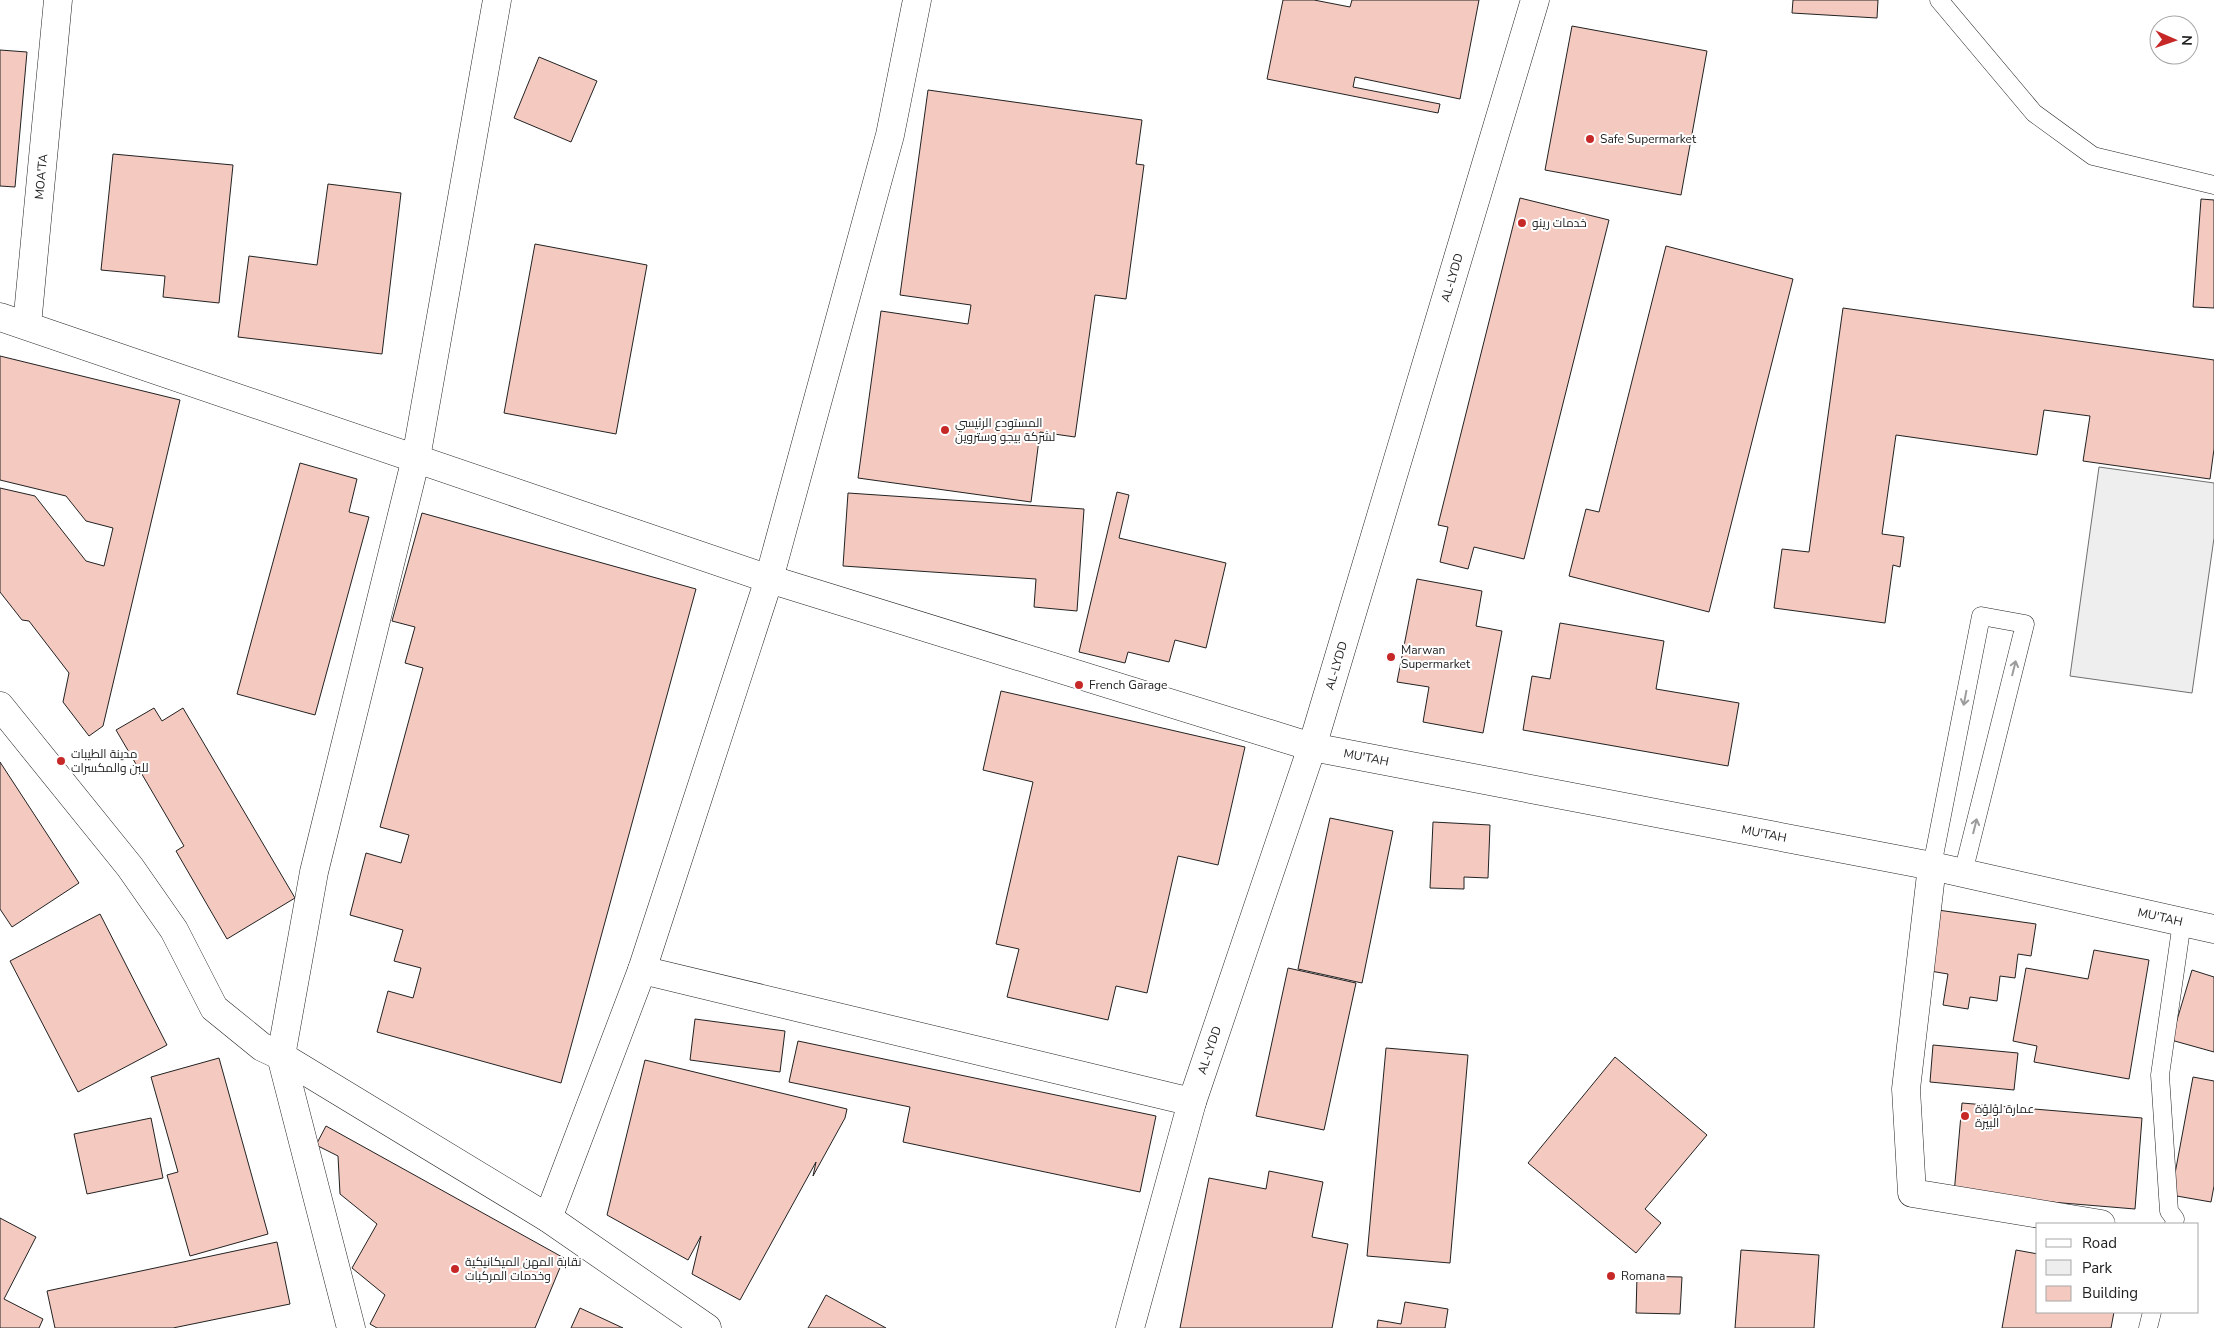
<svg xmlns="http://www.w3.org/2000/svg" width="2214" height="1328" font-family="'Nunito Sans',Cairo,sans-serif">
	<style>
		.green { fill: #eee; stroke: #6f6f6f }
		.building { fill: #f3c9c0; stroke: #222 }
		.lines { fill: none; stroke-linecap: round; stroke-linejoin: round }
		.lane-casing { stroke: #222; stroke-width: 19 }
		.street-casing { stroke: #222; stroke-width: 29 }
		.lane { stroke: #fff; stroke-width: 18 }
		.street { stroke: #fff; stroke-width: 28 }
		.oneway { stroke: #9c9c9c }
		.poi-dot { fill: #c62828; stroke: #fff; stroke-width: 2 }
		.labels { text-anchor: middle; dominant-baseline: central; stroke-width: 4; stroke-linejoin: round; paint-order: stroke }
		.poi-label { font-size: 12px; fill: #222; stroke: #fff; text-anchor: start }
		.street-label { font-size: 12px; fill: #222; stroke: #fff }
	</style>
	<rect width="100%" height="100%" fill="#fff"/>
	<!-- green -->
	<polygon class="green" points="2099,467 2214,483 2214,538 2192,693 2070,676"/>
	<!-- building -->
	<g class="building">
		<polygon points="1283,0 1314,0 1350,7 1352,0 1479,0 1460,99 1355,77 1353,87 1440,104 1438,113 1267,79"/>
		<polygon points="1793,0 1878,0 1877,18 1792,13"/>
		<polygon points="1572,26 1707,51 1681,195 1545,170"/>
		<polygon points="0,50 27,52 15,187 0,186"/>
		<polygon points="539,57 597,81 571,142 514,118"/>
		<polygon points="928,90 1142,120 1136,164 1144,165 1126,299 1095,295 1075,437 1040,432 1031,502 858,478 881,311 968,324 971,305 900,295"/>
		<polygon points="113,154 233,165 219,303 163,297 165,276 101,270"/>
		<polygon points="328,184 401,193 382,354 238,337 249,256 317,265"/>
		<polygon points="1520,198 1609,220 1524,559 1474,547 1468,569 1440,562 1448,527 1438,525"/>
		<polygon points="2201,199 2214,200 2214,308 2193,307"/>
		<polygon points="535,244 647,265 616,434 504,413"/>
		<polygon points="1666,246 1793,279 1709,612 1569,576 1586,509 1599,512"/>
		<polygon points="1843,308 2214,360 2214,449 2210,479 2083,461 2090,416 2044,410 2037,455 1896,435 1882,534 1904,537 1900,567 1893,565 1885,623 1774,608 1782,549 1809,552"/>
		<polygon points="0,356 180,400 103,726 89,736 63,702 69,673 29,621 22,620 0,592 0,488 35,496 86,561 104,566 113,528 86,521 66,496 0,480"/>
		<polygon points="300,463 357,479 349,512 369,517 315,715 237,694"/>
		<polygon points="1117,492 1129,495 1119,538 1226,563 1206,648 1175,640 1169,662 1128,652 1125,663 1079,652"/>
		<polygon points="848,493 1084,509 1077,611 1034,607 1036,579 843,566"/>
		<polygon points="422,513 696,589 561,1083 377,1032 388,991 413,998 421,968 394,961 403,930 350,915 366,853 401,863 409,835 380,827 423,668 405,663 415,627 392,621"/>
		<polygon points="1417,579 1482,591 1476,626 1502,631 1483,733 1423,722 1429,687 1397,682"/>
		<polygon points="1560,623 1664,641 1656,689 1739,703 1728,766 1523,730 1532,676 1550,679"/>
		<polygon points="1001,691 1245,747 1218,865 1178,856 1147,993 1116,986 1108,1020 1007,997 1019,949 996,944 1033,782 983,770"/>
		<polygon points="154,708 162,721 183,708 295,898 227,939 176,851 184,846 116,730"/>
		<polygon points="0,762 79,883 12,927 0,909"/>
		<polygon points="1330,818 1393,831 1362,983 1298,969"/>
		<polygon points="1433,822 1490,825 1488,878 1464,877 1464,889 1430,888"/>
		<polygon points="1938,910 2036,924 2031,956 2018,954 2015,978 2000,976 1997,1001 1970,997 1968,1009 1943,1005 1948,974 1930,971"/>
		<polygon points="100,914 167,1045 78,1092 10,961"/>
		<polygon points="2094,950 2149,960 2129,1079 2034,1062 2037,1046 2013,1041 2026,968 2088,979"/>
		<polygon points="1288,968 1356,983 1324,1130 1256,1116"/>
		<polygon points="2192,970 2214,977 2214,1052 2171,1040"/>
		<polygon points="695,1019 785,1031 780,1072 690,1060"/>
		<polygon points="798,1041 1156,1116 1140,1192 903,1142 910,1107 789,1082"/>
		<polygon points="1933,1045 2018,1053 2014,1090 1930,1082"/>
		<polygon points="1386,1048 1468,1055 1450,1263 1367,1256"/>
		<polygon points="1615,1057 1707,1135 1645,1209 1661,1223 1636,1253 1528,1163"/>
		<polygon points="219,1058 268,1234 190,1256 167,1175 178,1172 151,1077"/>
		<polygon points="645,1060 847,1109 845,1118 813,1176 816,1162 740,1300 692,1274 701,1236 688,1260 607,1215"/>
		<polygon points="2193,1077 2214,1081 2214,1186 2211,1202 2171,1195"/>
		<polygon points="1962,1103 2142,1118 2135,1209 1954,1194"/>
		<polygon points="151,1118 163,1178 87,1194 74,1134"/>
		<polygon points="326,1126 564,1258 535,1328 377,1328 370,1324 385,1295 352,1268 377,1224 340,1194 338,1156 316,1145"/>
		<polygon points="1269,1171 1323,1182 1312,1237 1348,1244 1332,1328 1180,1328 1209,1178 1266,1189"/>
		<polygon points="0,1218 36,1237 4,1299 43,1319 39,1328 0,1328"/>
		<polygon points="277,1242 290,1304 173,1328 55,1328 47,1291"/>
		<polygon points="1741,1250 1819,1255 1814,1328 1735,1328"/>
		<polygon points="2016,1250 2038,1254 2038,1312 2114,1312 2111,1328 2002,1328"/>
		<polygon points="1637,1276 1682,1277 1680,1314 1636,1313"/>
		<polygon points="826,1295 886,1328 808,1328"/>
		<polygon points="1405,1302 1448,1309 1445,1328 1377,1328 1378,1320 1401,1324"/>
		<polygon points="580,1308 623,1328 571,1328"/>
	</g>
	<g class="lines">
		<defs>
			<g id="lane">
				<polyline points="1939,0 2034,113 2093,156 2214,185"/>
				<polyline points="1932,866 1981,616 2025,624 1963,873"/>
				<polyline points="2174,1224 2175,1219 2169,1211 2160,1075 2182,922"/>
				<polyline points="2148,1328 2152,1312"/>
			</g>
			<g id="street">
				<path id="s1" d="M0 317 769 579 1312 747 1932 866 2214 929"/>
				<path id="s2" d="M27 325 58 0"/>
				<polyline points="0,706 130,867 174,930 214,1008 262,1047 281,1056 548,1218 707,1328"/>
				<polyline points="1932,866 1906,1089 1912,1193 2101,1224"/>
				<polyline points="642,970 1192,1102"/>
				<polyline points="548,1218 642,970 769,579 890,135 917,0"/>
				<polyline points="351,1328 281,1056 314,872 416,458 497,0"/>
				<path id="s3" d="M1130 1328 1192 1102 1312 747 1535 0"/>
			</g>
		</defs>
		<!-- lane casing -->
		<use href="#lane" class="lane-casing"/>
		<!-- street casing -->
		<use href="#street" class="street-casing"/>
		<!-- lane -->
		<use href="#lane" class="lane"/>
		<!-- street -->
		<use href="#street" class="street"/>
	</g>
	<!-- one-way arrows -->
	<defs><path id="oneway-shaft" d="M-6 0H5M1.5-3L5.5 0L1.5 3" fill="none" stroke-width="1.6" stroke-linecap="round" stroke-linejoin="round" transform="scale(1.25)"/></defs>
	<g class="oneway">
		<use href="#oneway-shaft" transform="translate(2014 668) rotate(-76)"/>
		<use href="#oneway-shaft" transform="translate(1965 698) rotate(101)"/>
		<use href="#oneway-shaft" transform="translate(1975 826) rotate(-76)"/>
	</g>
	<!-- markers -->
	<g class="poi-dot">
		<circle cx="1590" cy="139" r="5"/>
		<circle cx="1522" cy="223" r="5"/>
		<circle cx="945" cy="430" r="5"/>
		<circle cx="1391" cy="657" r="5"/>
		<circle cx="1079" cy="685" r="5"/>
		<circle cx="61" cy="761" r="5"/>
		<circle cx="1965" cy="1116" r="5"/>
		<circle cx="455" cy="1269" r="5"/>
		<circle cx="1611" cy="1276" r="5"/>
	</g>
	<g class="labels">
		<!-- poi labels -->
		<g class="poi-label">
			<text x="1600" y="139">Safe Supermarket</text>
			<text x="1532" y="223">خدمات رينو</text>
			<text x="955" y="423">المستودع الرئيسي<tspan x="955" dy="14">لشركة بيجو وستروين</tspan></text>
			<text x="1401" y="650">Marwan<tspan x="1401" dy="14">Supermarket</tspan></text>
			<text x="1089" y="685">French Garage</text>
			<text x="71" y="754">مدينة الطيبات<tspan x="71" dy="14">للبن والمكسرات</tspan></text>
			<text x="1975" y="1109">عمارة لؤلؤة<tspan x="1975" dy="14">البيرة</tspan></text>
			<text x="465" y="1262">نقابة المهن الميكانيكية<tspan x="465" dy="14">وخدمات المركبات</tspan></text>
			<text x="1621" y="1276">Romana</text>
		</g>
		<!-- street labels -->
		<g class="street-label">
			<text stroke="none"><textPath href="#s2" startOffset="149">MOA'TA</textPath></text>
			<text stroke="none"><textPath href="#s3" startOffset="1099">AL-LYDD</textPath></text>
			<text stroke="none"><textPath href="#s3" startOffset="694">AL-LYDD</textPath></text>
			<text stroke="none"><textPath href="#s1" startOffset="1436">MU'TAH</textPath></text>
			<text stroke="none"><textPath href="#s1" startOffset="1841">MU'TAH</textPath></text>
			<text stroke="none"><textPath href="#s1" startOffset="2246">MU'TAH</textPath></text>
			<text stroke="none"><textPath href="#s3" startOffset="289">AL-LYDD</textPath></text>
		</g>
	</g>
	<!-- legend -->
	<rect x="2036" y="1223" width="162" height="90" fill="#ffffff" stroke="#a7a7a7"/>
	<rect x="2046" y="1239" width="25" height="8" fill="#ffffff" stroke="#a7a7a7"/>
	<text x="2082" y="1248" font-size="15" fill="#222222">Road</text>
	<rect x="2046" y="1260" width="25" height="15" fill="#eeeeee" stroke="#a7a7a7"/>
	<text x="2082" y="1273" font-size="15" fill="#222222">Park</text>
	<rect x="2046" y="1286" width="25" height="15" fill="#f3c9c0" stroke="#a7a7a7"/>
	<text x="2082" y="1298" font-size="15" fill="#222222">Building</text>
	<!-- north arrow -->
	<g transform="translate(2174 40) rotate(92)"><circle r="24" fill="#ffffff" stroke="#a7a7a7"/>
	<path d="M0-4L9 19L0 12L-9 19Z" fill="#c62828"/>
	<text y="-8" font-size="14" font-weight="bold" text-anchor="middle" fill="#222222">N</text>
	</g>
</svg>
